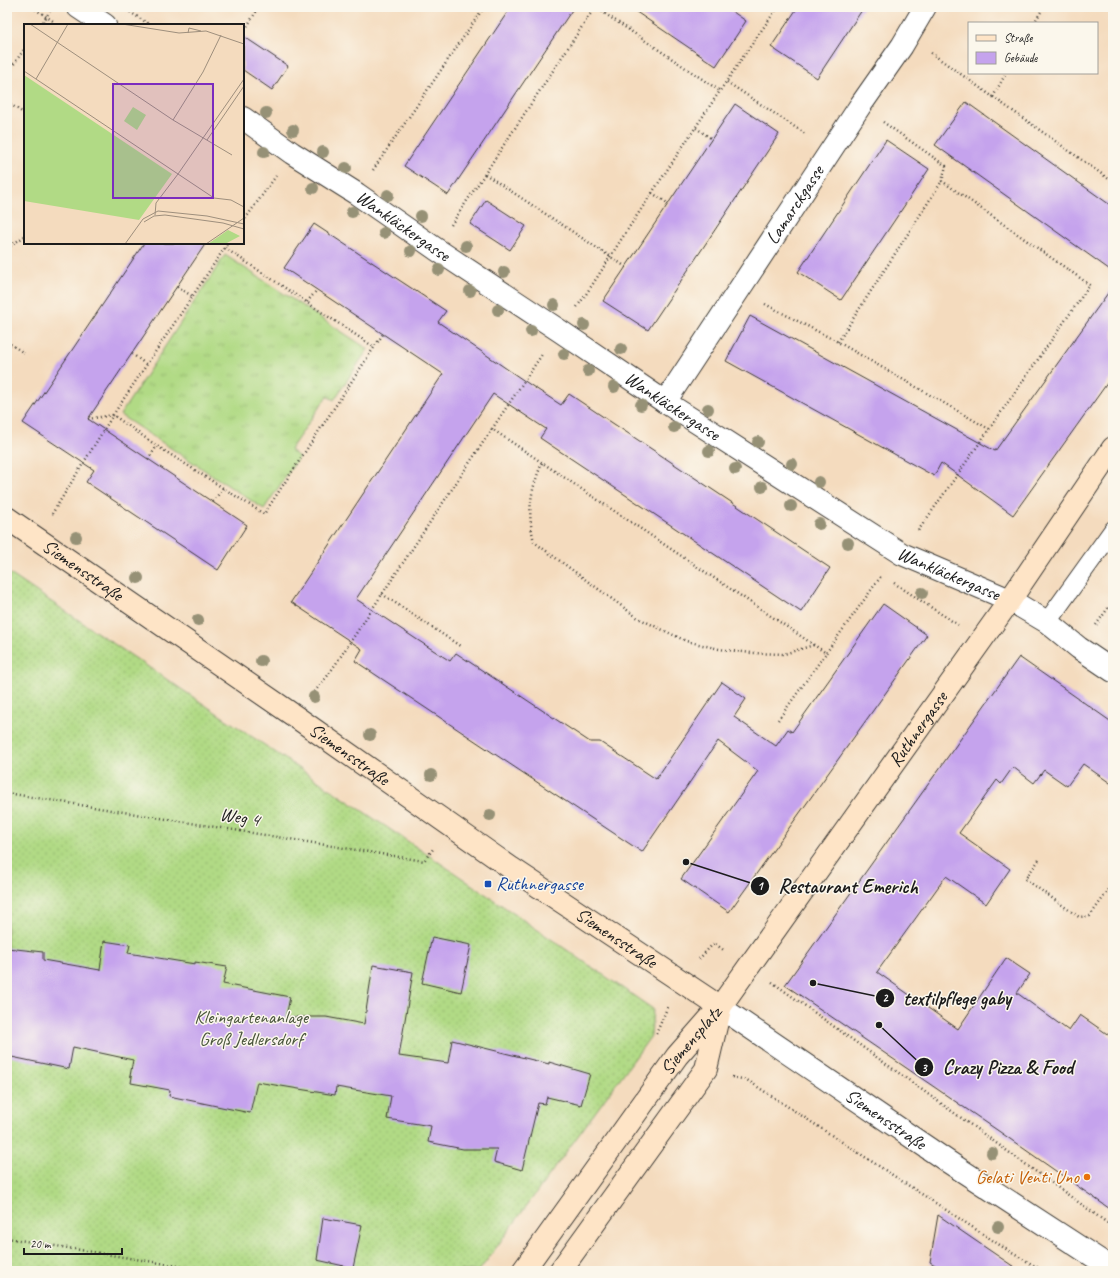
<svg xmlns="http://www.w3.org/2000/svg" width="1120" height="1278" font-family="Caveat,sans-serif">
	<style>
		.grass { fill: url(#grass-tufts); stroke: #667b50 }
		.garden { fill: url(#garden-dots); stroke: #667b50 }
		.building { fill: #c5a3ed }
		.lines { fill: none; stroke-linecap: round; stroke-linejoin: round }
		.lane-casing { stroke: #3c3934; stroke-width: 20 }
		.street-casing { stroke: #3c3934; stroke-width: 24 }
		.secondary-casing { stroke: #3c3934; stroke-width: 24 }
		.path { stroke: #3c3934; stroke-width: 2.5; stroke-dasharray: 1 3; stroke-linecap: butt }
		.lane { stroke: #fff; stroke-width: 18 }
		.street { stroke: #fff; stroke-width: 22 }
		.secondary { stroke: #fee4c6; stroke-width: 22 }
		.tree { fill: #969176 }
		.transit-dot { fill: #1a4fb4; stroke: #fbf7ec; stroke-width: 1.5 }
		.food-dot { fill: #e8710a; stroke: #fbf7ec; stroke-width: 1.5 }
		.labels { text-anchor: middle; dominant-baseline: central; stroke-width: 3; stroke-linejoin: round; paint-order: stroke }
		.street-label { font-size: 19px; fill: #1c1c1c; stroke: #fbf7ec }
		.transit-label { font-size: 19px; fill: #164399; stroke: #fbf7ec; text-anchor: start }
		.park-label { font-size: 19px; fill: #49553c; stroke: #fbf7ec }
		.food-label { font-size: 19px; fill: #c56008; stroke: #fbf7ec; text-anchor: end }
		.inset-road { fill: none; stroke: #9e8f7d; stroke-width: 1 }
		.view { fill: #7b2cbf; fill-opacity: 0.15; stroke: #7b2cbf; stroke-width: 2 }
		.inset-edge { fill: none; stroke: #1c1c1c; stroke-width: 2 }
		.leader { fill: none; stroke: #1c1c1c; stroke-width: 1.5 }
		.callout-dot { fill: #1c1c1c; stroke: #fbf7ec; stroke-width: 1.5 }
		.mark-label { font-size: 12px; text-anchor: middle; font-weight: bold; fill: #fff }
		.callout-label { font-size: 20px; text-anchor: middle; font-weight: bold; fill: #1c1c1c; stroke: #fbf7ec; stroke-width: 3; stroke-linejoin: round; paint-order: stroke }
	</style>
	<defs>
		<pattern id="grass-tufts" width="24" height="20" patternUnits="userSpaceOnUse"><rect width="24" height="20" fill="#b1da85"/><path d="M3 7l-1-3M5 7V3M7 7l1-3M15 17l-1-3M17 17v-4M19 17l1-3" fill="none" stroke="#98ba72"/></pattern>
		<pattern id="garden-dots" width="8" height="8" patternUnits="userSpaceOnUse"><rect width="8" height="8" fill="#b1da85"/><path d="M2 2h.1M6 6h.1" fill="none" stroke="#98ba72" stroke-width="1.8" stroke-linecap="round"/></pattern>
	</defs>
	<rect width="100%" height="100%" fill="#fbf7ec"/>
	<filter id="ink" filterUnits="userSpaceOnUse"><feTurbulence type="fractalNoise" baseFrequency=".025" numOctaves="2"/><feDisplacementMap in="SourceGraphic" scale="8" xChannelSelector="R" yChannelSelector="G"/><feConvolveMatrix kernelMatrix="1 2 1 2 8 2 1 2 1" color-interpolation-filters="sRGB"/></filter>
	<filter id="wash" filterUnits="userSpaceOnUse"><feTurbulence type="fractalNoise" baseFrequency=".012" numOctaves="4" result="noise"/><feDisplacementMap in="SourceGraphic" scale="16" xChannelSelector="R" yChannelSelector="G"/><feGaussianBlur stdDeviation="0.9" result="paint"/><feColorMatrix in="noise" values="0 0 0 0 0 0 0 0 0 0 0 0 0 0 0 0 0 1.4 0 .05"/><feComposite in="paint" operator="in"/></filter>
	<g filter="url(#wash)">
		<rect width="100%" height="100%" fill="#f4dbbe"/>
		<!-- grass -->
		<polygon class="grass" points="225,255 368,349 334,400 327,396 290,450 299,457 264,509 120,415"/>
		<!-- garden -->
		<polygon class="garden" points="7,572 443,865 653,1009 651,1036 479,1271 7,1271"/>
		<g id="blocks">
			<!-- building -->
			<g class="building">
				<polygon points="511,7 574,7 448,195 404,166"/>
				<polygon points="629,7 726,7 746,21 716,66"/>
				<polygon points="798,7 864,7 817,78 771,47"/>
				<polygon points="243,36 288,66 272,90 243,70"/>
				<polygon points="966,102 1113,207 1113,272 935,145"/>
				<polygon points="735,104 779,134 648,330 603,301"/>
				<polygon points="886,140 929,169 841,300 798,272"/>
				<polygon points="486,200 526,226 510,250 470,224"/>
				<polygon points="314,224 446,311 438,322 529,384 561,405 569,394 830,568 801,612 540,438 546,429 493,394 356,599 416,639 450,661 456,653 590,742 600,742 656,779 722,682 746,699 734,717 776,746 788,729 792,732 883,604 927,635 729,912 681,879 758,771 718,741 642,852 355,661 362,649 291,602 443,374 284,268"/>
				<polygon points="144,243 206,243 88,419 247,525 218,570 86,482 94,470 23,423"/>
				<polygon points="1113,286 1113,375 1013,515 941,463 934,476 726,361 750,316 995,451"/>
				<polygon points="1019,657 1113,723 1113,785 1083,764 1067,786 1044,770 1034,783 1013,767 1001,784 997,780 959,833 1010,869 986,904 946,876 877,972 958,1029 1006,958 1030,974 1017,993 1069,1031 1080,1015 1113,1038 1113,1211 1000,1132 785,985"/>
				<polygon points="432,937 471,945 461,992 422,983"/>
				<polygon points="104,941 130,945 128,953 195,964 195,962 227,967 223,984 290,997 286,1017 326,1017 364,1024 373,965 413,972 399,1056 448,1063 452,1040 549,1064 549,1062 590,1074 581,1105 547,1097 545,1104 538,1103 522,1170 494,1162 497,1149 463,1149 428,1142 431,1126 387,1119 391,1096 336,1087 335,1095 257,1082 250,1113 169,1096 170,1090 131,1083 132,1077 130,1076 133,1060 73,1047 69,1069 7,1056 7,948 43,952 43,960 100,970"/>
				<polygon points="938,1215 970,1237 1020,1271 945,1271 930,1262"/>
				<polygon points="323,1218 362,1225 353,1268 317,1260"/>
			</g>
		</g>
	</g>
	<g filter="url(#ink)">
		<use href="#blocks" fill-opacity="0" stroke="#3c3934" stroke-width="1"/>
		<g class="lines">
			<defs>
				<polyline id="lane" points="1047,622 1113,530"/>
				<g id="street">
					<polyline points="78,7 105,25"/>
					<path id="s1" d="M243 118 292 153 357 194 436 249 560 331 665 402 902 554 1010 600 1047 622 1079 648 1113 671"/>
					<path id="s2" d="M665 402 860 106 902 46 925 7"/>
					<path id="s3" d="M720 1007 947 1161 1113 1269"/>
				</g>
				<g id="secondary">
					<path id="s4" d="M7 518 296 717 511 868 720 1007"/>
					<path id="s5" d="M523 1271 677 1056 720 1007 1010 600 1113 448"/>
					<polyline points="560,1271 706,1069 720,1009"/>
				</g>
			</defs>
			<!-- lane casing -->
			<use href="#lane" class="lane-casing"/>
			<!-- street casing -->
			<use href="#street" class="street-casing"/>
			<!-- secondary casing -->
			<use href="#secondary" class="secondary-casing"/>
			<!-- path -->
			<g class="path">
				<polyline points="32,7 53,21"/>
				<polyline points="595,7 720,91"/>
				<polyline points="130,12 150,25"/>
				<polyline points="1034,23 1044,7"/>
				<polyline points="41,25 50,11"/>
				<polyline points="243,33 259,7"/>
				<polyline points="931,53 1113,182"/>
				<polyline points="7,74 25,48"/>
				<polyline points="727,82 807,135"/>
				<polyline points="993,97 1006,73"/>
				<polyline points="7,102 25,114"/>
				<polyline points="883,122 946,166 942,181 1090,285 918,531"/>
				<polyline points="696,128 712,139"/>
				<polyline points="373,170 484,7"/>
				<polyline points="485,174 626,267"/>
				<polyline points="652,193 669,204"/>
				<polyline points="243,222 276,176"/>
				<polyline points="451,225 595,7"/>
				<polyline points="7,248 25,236"/>
				<polyline points="225,248 374,347"/>
				<polyline points="177,287 192,296"/>
				<polyline points="307,302 317,290"/>
				<polyline points="765,304 838,342 989,429"/>
				<path d="M577 307C595 282 611 255 628 229 678 154 726 80 778 7"/>
				<polyline points="7,342 24,353"/>
				<polyline points="838,342 942,181"/>
				<polyline points="132,354 147,365"/>
				<polyline points="88,419 113,415 157,446 264,514 383,334"/>
				<polyline points="492,429 543,353"/>
				<polyline points="148,459 157,446"/>
				<path d="M542 463C530 492 527 511 534 542L638 618 686 641 719 649 751 653 784 654 814 645"/>
				<polyline points="213,502 223,488"/>
				<polyline points="52,514 113,415 228,243"/>
				<polyline points="894,583 958,625"/>
				<polyline points="382,594 460,646"/>
				<polyline points="1096,625 1113,601"/>
				<polyline points="312,695 329,674 492,429 826,653 882,575"/>
				<polyline points="778,720 826,653"/>
				<polyline points="7,793 424,861 433,849"/>
				<polyline points="1039,860 1025,879 1079,917 1090,916 1113,884"/>
				<polyline points="699,959 714,943 725,951"/>
				<polyline points="772,982 1113,1227"/>
				<polyline points="656,1034 668,1006"/>
				<polyline points="732,1077 747,1080 1012,1253 1044,1271"/>
				<polyline points="7,1238 209,1271"/>
			</g>
			<!-- lane -->
			<use href="#lane" class="lane"/>
			<!-- street -->
			<use href="#street" class="street"/>
			<!-- secondary -->
			<use href="#secondary" class="secondary"/>
		</g>
		<!-- trees -->
		<g class="tree">
			<circle cx="266" cy="113" r="6"/>
			<circle cx="293" cy="130" r="6"/>
			<circle cx="264" cy="152" r="6"/>
			<circle cx="323" cy="152" r="6"/>
			<circle cx="346" cy="168" r="6"/>
			<circle cx="313" cy="188" r="6"/>
			<circle cx="388" cy="195" r="6"/>
			<circle cx="352" cy="212" r="6"/>
			<circle cx="421" cy="216" r="6"/>
			<circle cx="384" cy="233" r="6"/>
			<circle cx="466" cy="246" r="6"/>
			<circle cx="411" cy="251" r="6"/>
			<circle cx="439" cy="270" r="6"/>
			<circle cx="504" cy="272" r="6"/>
			<circle cx="470" cy="291" r="6"/>
			<circle cx="554" cy="305" r="6"/>
			<circle cx="498" cy="310" r="6"/>
			<circle cx="584" cy="325" r="6"/>
			<circle cx="531" cy="331" r="6"/>
			<circle cx="621" cy="349" r="6"/>
			<circle cx="564" cy="354" r="6"/>
			<circle cx="588" cy="371" r="6"/>
			<circle cx="614" cy="387" r="6"/>
			<circle cx="641" cy="405" r="6"/>
			<circle cx="708" cy="409" r="6"/>
			<circle cx="674" cy="427" r="6"/>
			<circle cx="758" cy="442" r="6"/>
			<circle cx="709" cy="451" r="6"/>
			<circle cx="792" cy="464" r="6"/>
			<circle cx="735" cy="469" r="6"/>
			<circle cx="819" cy="482" r="6"/>
			<circle cx="762" cy="487" r="6"/>
			<circle cx="791" cy="506" r="6"/>
			<circle cx="819" cy="524" r="6"/>
			<circle cx="76" cy="537" r="6"/>
			<circle cx="848" cy="543" r="6"/>
			<circle cx="138" cy="578" r="6"/>
			<circle cx="922" cy="593" r="6"/>
			<circle cx="198" cy="620" r="6"/>
			<circle cx="261" cy="661" r="6"/>
			<circle cx="314" cy="697" r="6"/>
			<circle cx="370" cy="735" r="6"/>
			<circle cx="431" cy="775" r="6"/>
			<circle cx="490" cy="815" r="6"/>
			<circle cx="992" cy="1153" r="6"/>
			<circle cx="998" cy="1227" r="6"/>
		</g>
	</g>
	<!-- markers -->
	<rect class="transit-dot" x="484" y="880" width="8" height="8" rx="2"/>
	<circle class="food-dot" cx="1087" cy="1177" r="4"/>
	<g class="labels">
		<!-- street labels -->
		<g class="street-label">
			<text stroke="none"><textPath href="#s2" startOffset="236">Lamarckgasse</textPath></text>
			<text stroke="none"><textPath href="#s1" startOffset="193">Wankläckergasse</textPath></text>
			<text stroke="none"><textPath href="#s1" startOffset="517">Wankläckergasse</textPath></text>
			<text stroke="none"><textPath href="#s4" startOffset="92">Siemensstraße</textPath></text>
			<text stroke="none"><textPath href="#s1" startOffset="841">Wankläckergasse</textPath></text>
			<text stroke="none"><textPath href="#s5" startOffset="671">Ruthnergasse</textPath></text>
			<text stroke="none"><textPath href="#s4" startOffset="416">Siemensstraße</textPath></text>
			<text transform="translate(240 817) rotate(9)">Weg 4</text>
			<text stroke="none"><textPath href="#s4" startOffset="740">Siemensstraße</textPath></text>
			<text stroke="none"><textPath href="#s5" startOffset="285">Siemensplatz</textPath></text>
			<text stroke="none"><textPath href="#s3" startOffset="200">Siemensstraße</textPath></text>
		</g>
		<!-- transit labels -->
		<g class="transit-label">
			<text x="496" y="884">Ruthnergasse</text>
		</g>
		<!-- park labels -->
		<g class="park-label">
			<text x="251" y="1017">Kleingartenanlage<tspan x="251" dy="22">Groß Jedlersdorf</tspan></text>
		</g>
		<!-- food labels -->
		<g class="food-label">
			<text x="1079" y="1177">Gelati Venti Uno</text>
		</g>
	</g>
	<!-- overview -->
	<g transform="translate(24 24)">
		<rect width="220" height="220" fill="#f4dbbe"/>
		<path d="M109 83 122 91 113 106 100 97Z" fill="#b1da85"/>
		<path d="M0 51 148 150 115 196 0 177ZM204 206 216 212 201 220H184Z" fill="#b1da85"/>
		<path class="inset-road" d="M6 0 149 96 208 131M98 0 155 9 182 7 220 20M164 9 165 4 177 7M0 47 154 150M12 55 44 0M220 55 154 150 190 174 207 176 220 183M149 96 179 48 197 11M183 116 220 62M131 191 132 179 154 150M120 198 130 192 141 191 199 199 220 205M101 220 119 195 134 187 183 192 220 200M182 220 220 194"/>
		<path class="view" d="M89 60H189V174H89Z"/>
		<rect width="220" height="220" class="inset-edge"/>
	</g>
	<!-- callouts -->
	<path class="leader" d="M686 862L760 886M813 983L885 998M879 1025L924 1067"/>
	<g class="callout-dot">
		<circle cx="686" cy="862" r="4"/>
		<circle cx="813" cy="983" r="4"/>
		<circle cx="879" cy="1025" r="4"/>
		<circle cx="760" cy="886" r="10"/>
		<circle cx="885" cy="998" r="10"/>
		<circle cx="924" cy="1067" r="10"/>
	</g>
	<g class="mark-label">
		<text x="760" y="890">1</text>
		<text x="885" y="1002">2</text>
		<text x="924" y="1072">3</text>
	</g>
	<g class="callout-label">
		<text x="848" y="893">Restaurant Emerich</text>
		<text x="957" y="1005">textilpflege gaby</text>
		<text x="1008" y="1074">Crazy Pizza &amp; Food</text>
	</g>
	<!-- margin -->
	<rect width="1120" height="1278" fill="none" stroke="#fbf7ec" stroke-width="24"/>
	<!-- legend -->
	<rect x="968" y="22" width="130" height="52" fill="#fbf7ec" stroke="#a29f99"/>
	<rect x="976" y="35" width="20" height="6" fill="#fee4c6" stroke="#a29f99"/>
	<text x="1004" y="42" font-size="12" fill="#1c1c1c">Straße</text>
	<rect x="976" y="52" width="20" height="12" fill="#c5a3ed" stroke="#a29f99"/>
	<text x="1004" y="62" font-size="12" fill="#1c1c1c">Gebäude</text>
	<!-- scale -->
	<path d="M24 1248v6h98v-6" fill="none" stroke="#1c1c1c" stroke-width="2"/>
	<text x="30" y="1248" font-size="12" fill="#1c1c1c" stroke="#fbf7ec" stroke-width="3" paint-order="stroke">20 m</text>
</svg>
